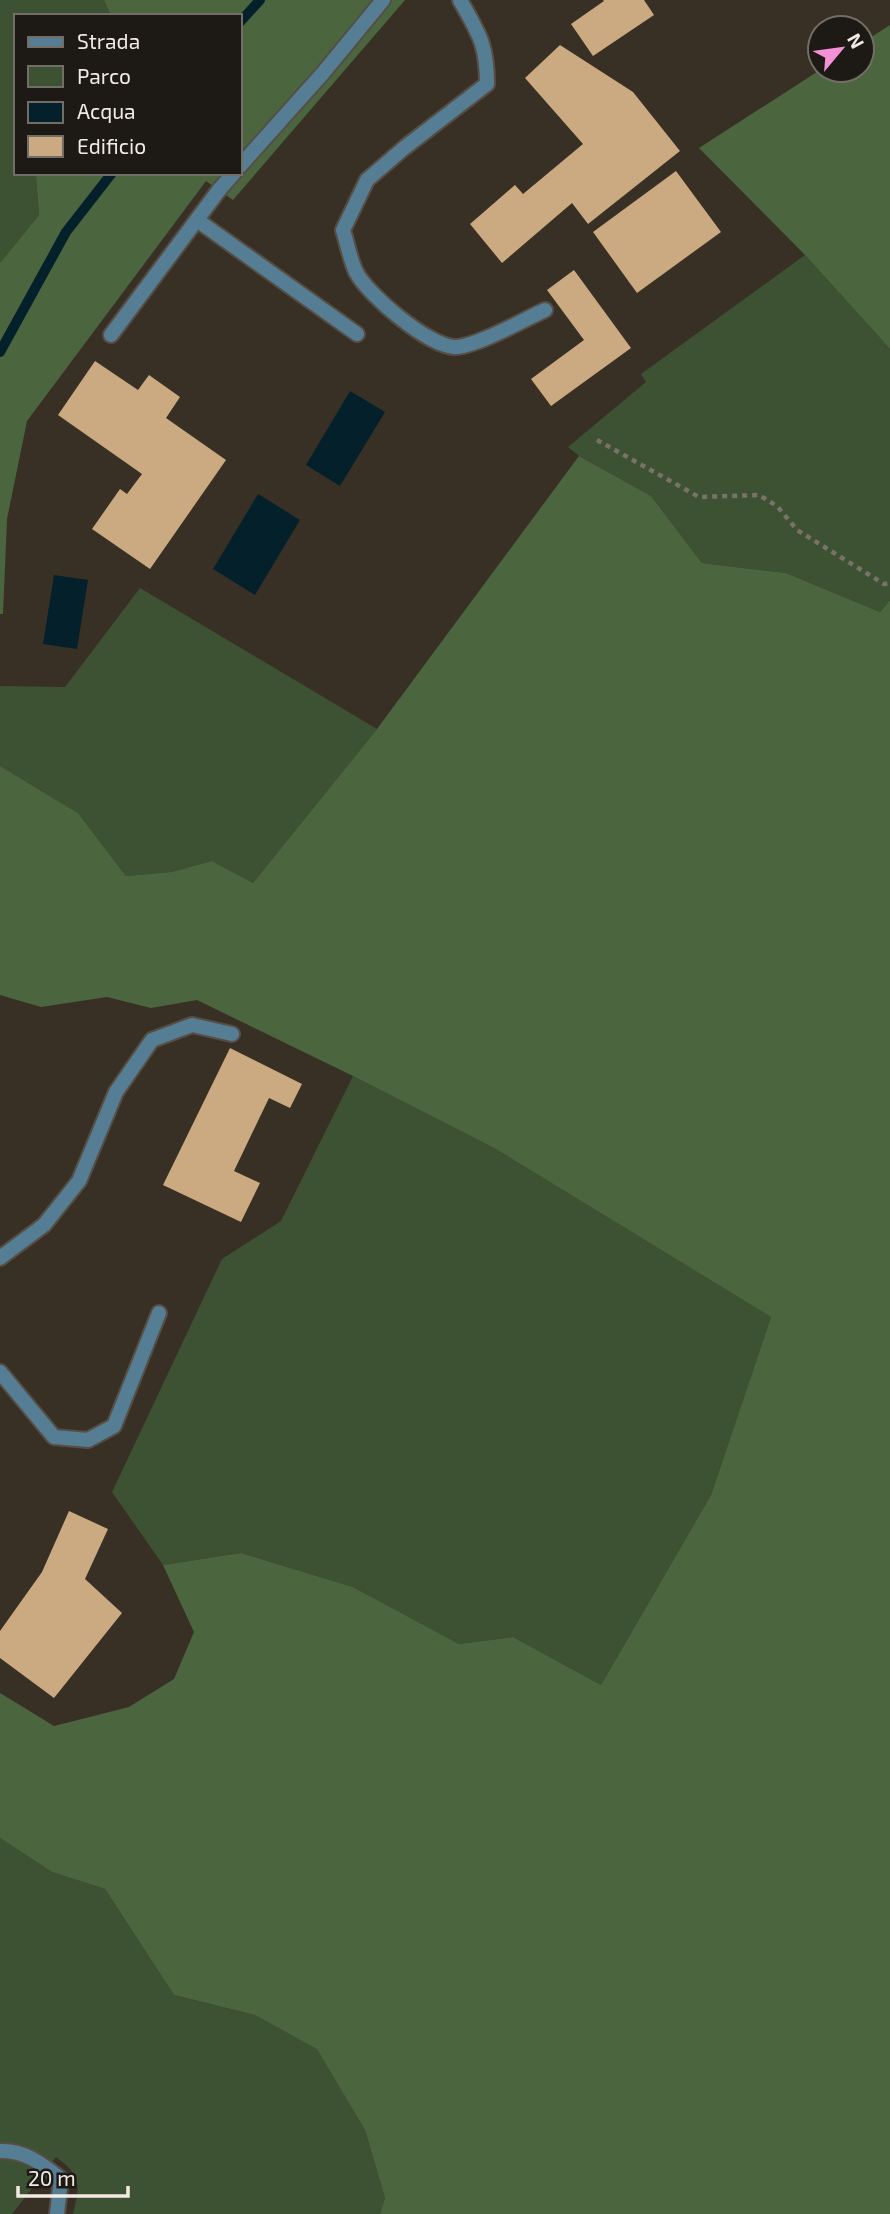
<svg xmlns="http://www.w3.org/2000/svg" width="890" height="2214" font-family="'Exo 2',sans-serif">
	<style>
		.green { fill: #3c5233 }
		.forest { fill: #4b663f }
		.water { fill: #03202b }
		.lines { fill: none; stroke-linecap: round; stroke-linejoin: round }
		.stream { stroke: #03202b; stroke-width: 10 }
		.building { fill: #cba981 }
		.lane-casing { stroke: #564e44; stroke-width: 18 }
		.street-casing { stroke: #564e44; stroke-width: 18 }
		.path { stroke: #7a7268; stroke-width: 4.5; stroke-dasharray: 5 5; stroke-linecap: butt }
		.lane { stroke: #557e95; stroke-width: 14 }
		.street { stroke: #557e95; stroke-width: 14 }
	</style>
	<rect width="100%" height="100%" fill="#393025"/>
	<!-- green -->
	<g class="green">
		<polygon points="0,0 104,0 111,16 16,16 16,173 68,173 36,176 39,215 0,263"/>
		<polygon points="805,255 890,349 890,600 880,612 786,573 702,563 651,496 579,456 568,447 646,382 641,374"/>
		<polygon points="140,588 377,729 253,883 212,861 171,872 126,876 78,813 0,766 0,686 65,687"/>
		<polygon points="353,1076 494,1148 771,1317 711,1495 601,1685 513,1637 459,1644 353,1587 241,1553 163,1565 112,1492 222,1259 281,1221"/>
		<path d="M0 1838 52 1872 105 1889 174 1995 255 2015 317 2048 365 2130 385 2198 380 2214H73C80 2185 82 2176 56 2157L12 2214H0Z"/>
	</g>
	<!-- forest -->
	<g class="forest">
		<polygon points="104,0 405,0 233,200 206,181 27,421 7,519 3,614 0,614 0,263 39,215 36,176 68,173 240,173 240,16 111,16"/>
		<polygon points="890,25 890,349 805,255 699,148 820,70 862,70 862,43"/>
		<polygon points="579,456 651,496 702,563 786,573 880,612 890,600 890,2214 380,2214 385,2198 365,2130 317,2049 255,2015 174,1995 105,1889 52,1872 0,1838 0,1693 54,1726 129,1707 174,1679 194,1632 163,1565 241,1553 353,1587 459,1644 513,1637 601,1685 711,1495 771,1317 494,1148 353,1076 197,1000 151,1008 107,997 41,1007 0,995 0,766 78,813 126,876 171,872 212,861 253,883 377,729"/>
	</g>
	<!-- water -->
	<g class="water">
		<polygon points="350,391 385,412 340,486 306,465"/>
		<polygon points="258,494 300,520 255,595 213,569"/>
		<polygon points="54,575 88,580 77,649 43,644"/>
	</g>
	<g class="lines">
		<!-- stream -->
		<g class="stream">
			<polyline points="240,22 260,0"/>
			<polyline points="0,352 66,232 112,173"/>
		</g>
	</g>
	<!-- building -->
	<g class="building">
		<polygon points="603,0 644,0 654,15 593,56 571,24 604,1"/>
		<polygon points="560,45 633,92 680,151 588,224 572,203 502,263 470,224 515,185 523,194 583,144 525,78"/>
		<polygon points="676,171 721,232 637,293 593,232"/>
		<polygon points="574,270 631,348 551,406 531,379 584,340 547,290"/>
		<polygon points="95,361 138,390 149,375 180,397 166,418 226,460 150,569 92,529 120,489 127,494 142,474 58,415"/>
		<polygon points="230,1048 302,1084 290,1108 269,1098 234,1171 260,1183 241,1222 163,1185"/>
		<polygon points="69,1511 108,1529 85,1579 122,1613 54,1698 0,1658 0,1631 42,1572"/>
	</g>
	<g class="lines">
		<defs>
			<g id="lane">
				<path d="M460 0C479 34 487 44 487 84L404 148 367 180 343 230C347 243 350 259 356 272 368 295 427 345 454 347 474 348 525 319 545 310"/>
				<polyline points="197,220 357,334"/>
				<polyline points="111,335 219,190"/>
				<polyline points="0,1258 44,1225 79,1181 116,1092 152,1040 192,1025 232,1034"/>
				<polyline points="0,1372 54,1437 88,1440 114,1426 159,1313"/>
				<path d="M0 2151C25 2150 42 2164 61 2179L57 2214"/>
			</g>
			<g id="street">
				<polyline points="240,166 323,73 383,0"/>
				<polyline points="219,190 234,173"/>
			</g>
		</defs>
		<!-- lane casing -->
		<use href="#lane" class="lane-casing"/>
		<!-- street casing -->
		<use href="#street" class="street-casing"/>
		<!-- path -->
		<polyline class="path" points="597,440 699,497 759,495 777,506 797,530 884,584 890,583"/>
		<!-- lane -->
		<use href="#lane" class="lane"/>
		<!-- street -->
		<use href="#street" class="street"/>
	</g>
	<!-- legend -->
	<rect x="14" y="14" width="228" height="161" fill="#1d1914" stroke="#726d67" stroke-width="2"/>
	<rect x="28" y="37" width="35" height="10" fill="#557e95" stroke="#726d67" stroke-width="2"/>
	<text x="77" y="49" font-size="21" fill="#f1ebe4">Strada</text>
	<rect x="28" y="66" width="35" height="21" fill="#3c5233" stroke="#726d67" stroke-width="2"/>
	<text x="77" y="84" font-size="21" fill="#f1ebe4">Parco</text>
	<rect x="28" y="102" width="35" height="21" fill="#03202b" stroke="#726d67" stroke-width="2"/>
	<text x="77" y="119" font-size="21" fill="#f1ebe4">Acqua</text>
	<rect x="28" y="136" width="35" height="21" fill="#cba981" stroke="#726d67" stroke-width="2"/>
	<text x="77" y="154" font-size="21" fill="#f1ebe4">Edificio</text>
	<!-- north arrow -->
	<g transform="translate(841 49) rotate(61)"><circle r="33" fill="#1d1914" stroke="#726d67" stroke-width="2"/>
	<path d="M0-5L12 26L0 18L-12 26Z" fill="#f391d6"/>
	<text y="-10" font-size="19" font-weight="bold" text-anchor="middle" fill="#f1ebe4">N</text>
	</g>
	<!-- scale -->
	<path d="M18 2186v10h110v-10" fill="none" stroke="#f1ebe4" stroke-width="3.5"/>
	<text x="28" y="2186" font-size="21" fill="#f1ebe4" stroke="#1d1914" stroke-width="5" paint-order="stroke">20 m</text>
</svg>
